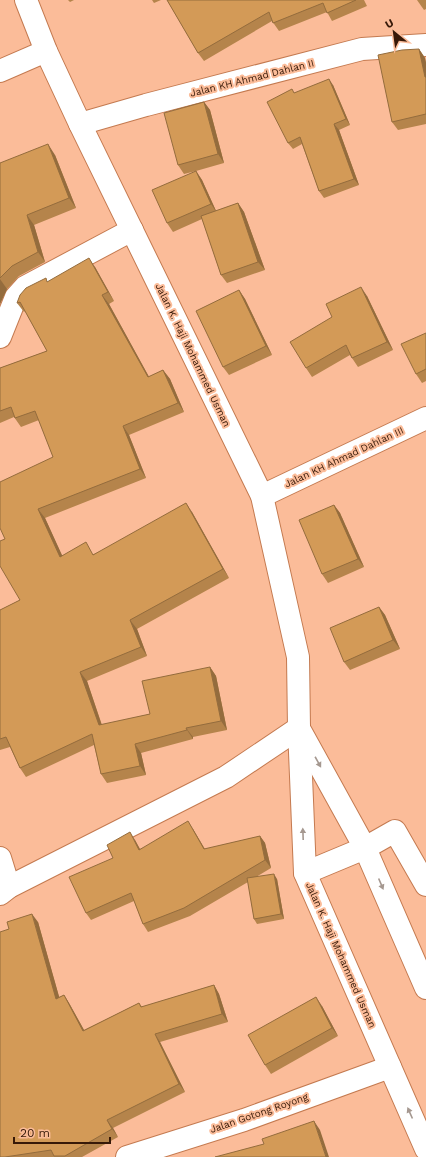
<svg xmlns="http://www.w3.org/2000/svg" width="426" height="1157" font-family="'Work Sans',sans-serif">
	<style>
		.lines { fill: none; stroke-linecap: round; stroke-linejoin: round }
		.street-casing { stroke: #c47a50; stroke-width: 24 }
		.secondary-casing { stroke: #c47a50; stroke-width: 24 }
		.street { stroke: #fff; stroke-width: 22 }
		.secondary { stroke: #fff; stroke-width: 22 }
		.wall { fill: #b5844b }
		.shaded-wall { fill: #946c3d }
		.building { fill: #d39a57; stroke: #946c3d }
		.oneway { fill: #a59890 }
		.labels { text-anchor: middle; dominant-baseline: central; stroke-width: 4; stroke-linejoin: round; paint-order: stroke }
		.street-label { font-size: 10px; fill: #371908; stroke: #fbbc99 }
	</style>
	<rect width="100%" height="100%" fill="#fbbc99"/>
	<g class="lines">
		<defs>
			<g id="street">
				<polyline points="0,71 46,51"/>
				<polyline points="80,124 146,105 362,49 426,45"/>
				<polyline points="0,337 16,297 25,287 132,230"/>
				<polyline points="262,496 426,418"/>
				<polyline points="365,848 395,831 426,885"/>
				<polyline points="0,858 9,887"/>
				<polyline points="0,894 9,887 226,777 299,728"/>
				<polyline points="127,1157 244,1120 390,1067"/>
			</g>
			<g id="secondary">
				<polyline points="26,0 46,51 80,124 262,496 298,657 299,728 305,873 426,1149"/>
				<polyline points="301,732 365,848 426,988"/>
				<polyline points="305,873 365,848"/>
			</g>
		</defs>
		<!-- street casing -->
		<use href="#street" class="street-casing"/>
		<!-- secondary casing -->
		<use href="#secondary" class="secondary-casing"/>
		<!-- street -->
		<use href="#street" class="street"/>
		<!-- secondary -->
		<use href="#secondary" class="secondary"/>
	</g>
	<!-- wall -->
	<g class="wall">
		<polygon points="68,0 74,0 70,2"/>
		<polygon points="152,0 161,0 154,3"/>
		<polygon points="167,0 364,0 367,6 332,21 327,12 279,31 272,21 204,61 198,53"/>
		<polygon points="417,0 426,0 426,9 424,10"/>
		<polygon points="419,49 425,58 426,63 426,124 398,130 392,122"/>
		<polygon points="333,85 350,125 339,130 359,185 324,198 319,191 302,144 293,149 288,143 294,93"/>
		<polygon points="204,102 210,110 224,163 196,171 202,180 216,211 238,203 244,212 265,270 227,283 221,275 202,219 173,232 167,223 196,171 184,174 178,165"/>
		<polygon points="55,155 76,208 34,225 45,262 19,276 7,289 0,304 0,163"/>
		<polygon points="95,267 114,301 109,304 149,377 163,370 170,379 184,412 129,435 146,478 45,518 62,556 94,554 192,512 229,578 137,629 147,656 87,681 102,725 150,714 210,667 216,676 227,730 193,737 193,739 141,753 146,775 107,783 101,774 94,745 26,777 20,768 10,747 0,750 0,610 20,600 5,539 53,457 39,420 21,427 14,417 0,423 0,368 47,351 25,311 24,312 17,303 49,281"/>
		<polygon points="239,290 245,299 272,355 229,375 223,367"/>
		<polygon points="367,296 393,350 358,367 350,355 312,377 306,368 332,317"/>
		<polygon points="426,333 426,381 422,383 416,374"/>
		<polygon points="334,505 340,513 364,567 328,583 322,574"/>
		<polygon points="379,607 385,615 400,649 350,670 344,662"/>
		<polygon points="193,829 205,849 260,836 265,843 271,868 256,877 277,879 284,919 257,924 254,919 248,882 190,916 148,932 143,924 134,901 91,920 86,913 113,858 135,840 140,849"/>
		<polygon points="38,922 59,997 64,995 69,1003 84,1030 139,1003 142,1007 214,985 219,994 228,1022 160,1042 185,1092 113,1128 118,1137 82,1157 0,1157"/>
		<polygon points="322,1006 338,1036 271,1074 265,1065"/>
	</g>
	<!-- shaded-wall -->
	<g class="shaded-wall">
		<polygon points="419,49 425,58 426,63 426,79 425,77"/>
		<polygon points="329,79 333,85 350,125 346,119"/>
		<polygon points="204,102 210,110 224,163 218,154"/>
		<polygon points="334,124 339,130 359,185 354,179"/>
		<polygon points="48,144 55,155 76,208 69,198"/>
		<polygon points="196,171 202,180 217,213 211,204"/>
		<polygon points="238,203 244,212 265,270 258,262"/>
		<polygon points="27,215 34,225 45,262 38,252"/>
		<polygon points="89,258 95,267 114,301 108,292"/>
		<polygon points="0,279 7,289 0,304"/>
		<polygon points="361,287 367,296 393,350 387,342"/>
		<polygon points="239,290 245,299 272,355 266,346"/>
		<polygon points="102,295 109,304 154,386 148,377"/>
		<polygon points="163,370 170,379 184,412 178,403"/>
		<polygon points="123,426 129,435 146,478 140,469"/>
		<polygon points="186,503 192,512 229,578 223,569"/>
		<polygon points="334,505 340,513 364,567 358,559"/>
		<polygon points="38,509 45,518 67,566 60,557"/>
		<polygon points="379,607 385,615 400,649 393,640"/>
		<polygon points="130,620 137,629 147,656 141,647"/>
		<polygon points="210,667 216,676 227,730 221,721"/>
		<polygon points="80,672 87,681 105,735 99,725"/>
		<polygon points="186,728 193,737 193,739 187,730"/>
		<polygon points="135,744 141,753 146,775 140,766"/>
		<polygon points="188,821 193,829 209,857 204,849"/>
		<polygon points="130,832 135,840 144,857 139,850"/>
		<polygon points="260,836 265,843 271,868 265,860"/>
		<polygon points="274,874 277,879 284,919 281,914"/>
		<polygon points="32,914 38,922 62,1007 56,999"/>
		<polygon points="214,985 219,994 228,1022 222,1014"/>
		<polygon points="64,995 69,1003 89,1039 83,1031"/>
		<polygon points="316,997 322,1006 338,1036 332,1028"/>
		<polygon points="155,1034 160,1042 185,1092 179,1084"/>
		<polygon points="107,1120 113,1128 118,1137 112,1129"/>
		<polygon points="314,1121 320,1130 329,1157 326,1157"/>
	</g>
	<!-- building -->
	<g class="building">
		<polygon points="167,0 356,0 327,13 323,3 273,23 269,12 198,53"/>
		<polygon points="419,49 425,77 426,77 426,114 392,122 378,55 402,50"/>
		<polygon points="329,79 346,119 334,124 354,179 319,191 300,137 288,143 267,102 292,89 294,93"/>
		<polygon points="204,102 218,154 178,165 164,113"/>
		<polygon points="48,144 69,198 27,215 38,252 12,266 0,278 0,163"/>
		<polygon points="196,171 211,204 167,223 152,190"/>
		<polygon points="238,203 258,262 221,275 201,216"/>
		<polygon points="89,258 108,292 102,295 148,377 163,370 178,403 123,426 140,469 38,509 60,557 86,542 93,555 186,503 223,569 130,620 141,647 80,672 99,725 150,714 142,681 210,667 221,721 186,728 187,730 135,744 140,766 101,774 92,734 20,768 6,737 0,739 0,610 20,600 0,566 0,541 5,539 0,528 0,482 53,457 35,411 15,418 11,407 0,411 0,368 47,351 20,302 17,303 20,295 26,288 46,278 47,282"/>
		<polygon points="361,287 387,342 352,358 346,345 306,368 290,342 332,317 326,304"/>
		<polygon points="239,290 266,346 223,367 196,311"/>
		<polygon points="426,333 426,369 416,374 401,344"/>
		<polygon points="334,505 358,559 322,574 299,520"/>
		<polygon points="379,607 393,640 344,662 330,628"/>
		<polygon points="188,821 204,849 260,836 265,860 184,908 143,924 131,893 86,913 69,877 113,858 107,845 130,832 139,850"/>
		<polygon points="274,874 281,914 254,919 247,878"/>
		<polygon points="32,914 56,999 64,995 83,1031 139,1003 141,1007 214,985 222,1014 155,1034 179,1084 107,1120 112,1129 65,1156 54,1156 51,1150 5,1157 0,1157 0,932 9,929 7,922"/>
		<polygon points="316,997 332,1028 265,1065 248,1035"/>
		<polygon points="314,1121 326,1157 215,1157 264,1144 262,1139"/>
	</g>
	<!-- one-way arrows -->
	<defs><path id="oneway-solid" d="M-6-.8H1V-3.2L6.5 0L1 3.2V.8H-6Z"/></defs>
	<g class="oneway">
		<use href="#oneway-solid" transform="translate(318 762) rotate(61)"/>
		<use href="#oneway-solid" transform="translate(303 834) rotate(-92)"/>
		<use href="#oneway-solid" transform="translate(381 884) rotate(67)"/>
		<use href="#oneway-solid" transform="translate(410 1113) rotate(-114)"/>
	</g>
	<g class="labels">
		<!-- street labels -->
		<g class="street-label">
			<text transform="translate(252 78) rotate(-14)">Jalan KH Ahmad Dahlan II</text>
			<text transform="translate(193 355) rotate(64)">Jalan K. Haji Mohammed Usman</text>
			<text transform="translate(344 457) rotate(-25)">Jalan KH Ahmad Dahlan III</text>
			<text transform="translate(341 955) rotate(66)">Jalan K. Haji Mohammed Usman</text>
			<text transform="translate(259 1113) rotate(-19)">Jalan Gotong Royong</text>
		</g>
	</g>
	<!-- north arrow -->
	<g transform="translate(394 32) rotate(331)" stroke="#fbbc99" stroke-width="3" paint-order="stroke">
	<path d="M0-3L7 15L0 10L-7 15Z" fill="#371908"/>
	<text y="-6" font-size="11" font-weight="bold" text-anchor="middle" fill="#371908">U</text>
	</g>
	<!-- scale -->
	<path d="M14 1137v6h96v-6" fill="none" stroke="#371908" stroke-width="2"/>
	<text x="20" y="1137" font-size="12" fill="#371908" stroke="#fbbc99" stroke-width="3" paint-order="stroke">20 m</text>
</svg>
